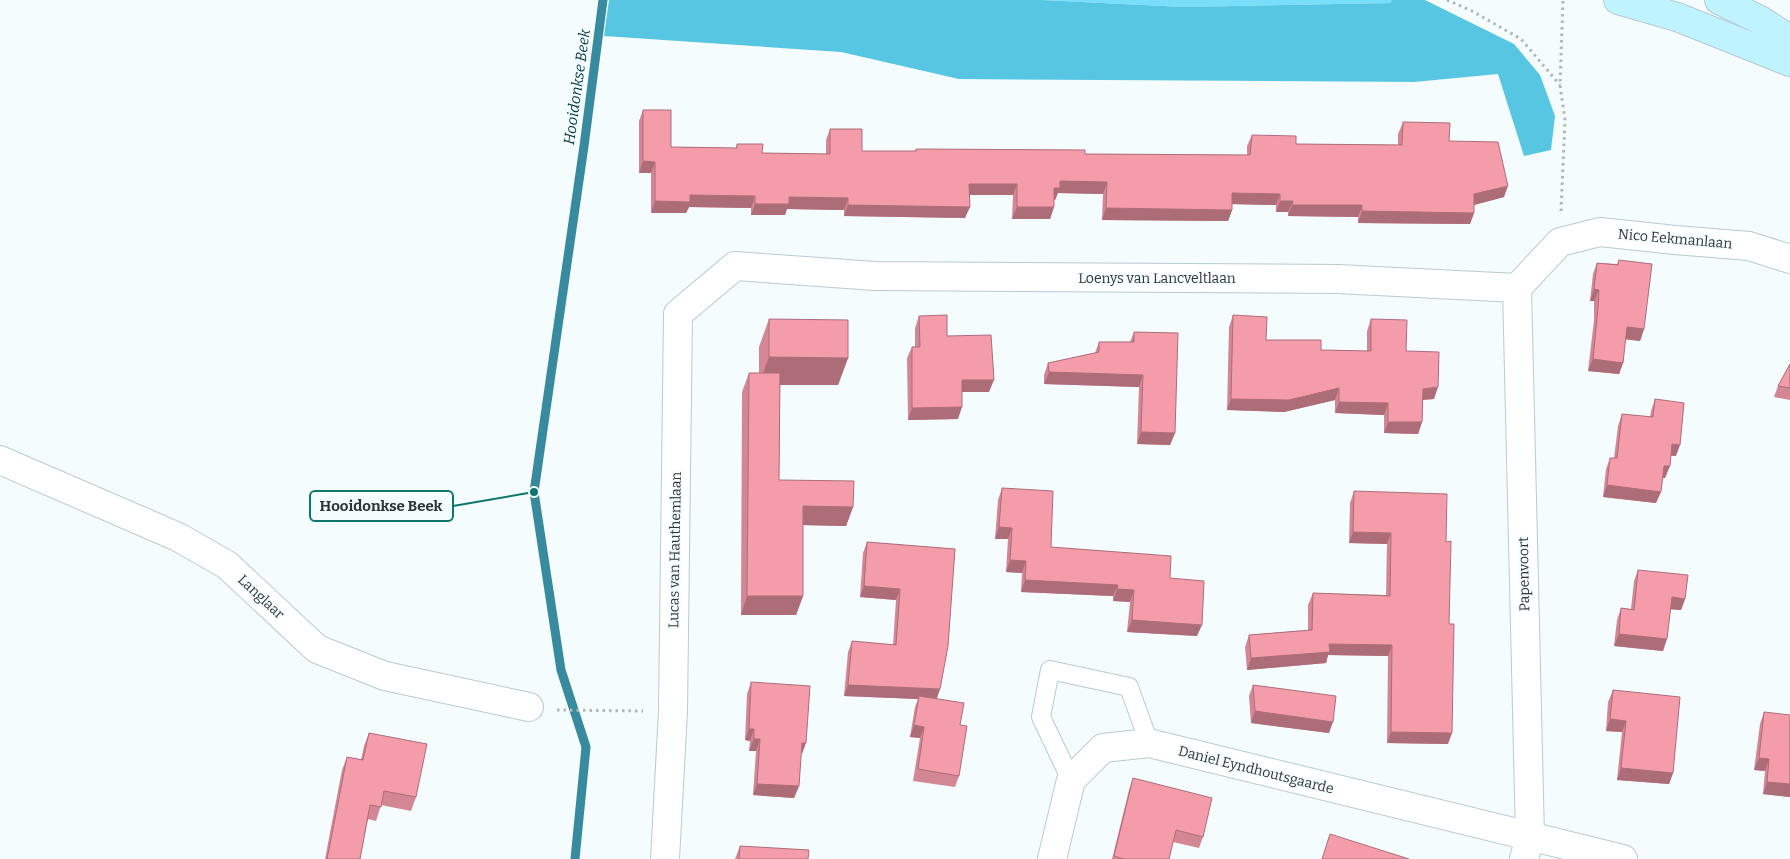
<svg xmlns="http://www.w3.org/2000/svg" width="1790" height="859" font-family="Bitter,serif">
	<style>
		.green { fill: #79def9 }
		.forest { fill: #57c6e3 }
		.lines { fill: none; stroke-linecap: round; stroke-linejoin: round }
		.stream { stroke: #388a9f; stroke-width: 9 }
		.lane-casing { stroke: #b9cbd1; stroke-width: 20 }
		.street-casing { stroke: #b9cbd1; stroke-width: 30 }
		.secondary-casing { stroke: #b9cbd1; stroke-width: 30 }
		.path { stroke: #b0b7b9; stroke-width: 3; stroke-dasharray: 2.5 4; stroke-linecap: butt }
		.lane { stroke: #fff; stroke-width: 18 }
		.street { stroke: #fff; stroke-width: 28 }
		.secondary { stroke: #bff3ff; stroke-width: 28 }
		.wall { fill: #d38693 }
		.shaded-wall { fill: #ac6d78 }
		.building { fill: #f59cab; stroke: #ac6d78 }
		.labels { text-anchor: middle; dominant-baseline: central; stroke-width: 4; stroke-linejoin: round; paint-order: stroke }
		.street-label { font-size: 14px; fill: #2e3537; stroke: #f4fcfe }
		.water-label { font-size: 15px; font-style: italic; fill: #033945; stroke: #f4fcfe }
		.leader { fill: none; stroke: #0f766e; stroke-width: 2 }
		.callout-dot { fill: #0f766e; stroke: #f4fcfe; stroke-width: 2 }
		.callout { fill: #f4fcfe; stroke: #0f766e; stroke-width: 2 }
		.callout-label { font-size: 15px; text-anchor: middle; font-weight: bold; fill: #2e3537 }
	</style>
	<rect width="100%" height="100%" fill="#f4fcfe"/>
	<!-- green -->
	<polygon class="green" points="1042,0 1392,0 1392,3 1184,7"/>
	<!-- forest -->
	<polygon class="forest" points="609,0 1042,0 1184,7 1391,3 1392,0 1425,0 1514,44 1540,75 1555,116 1551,150 1524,156 1498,74 1414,82 959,79 841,52 604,36"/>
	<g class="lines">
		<!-- stream -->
		<polyline class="stream" points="575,859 586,747 561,670 534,492 584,146 603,0"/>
		<defs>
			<polyline id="lane" points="1071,780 1041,717 1050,670 1129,687 1149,743"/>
			<g id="street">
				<polyline points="1517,288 1530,837 1524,859"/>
				<polyline points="1517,288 1560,242 1600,232 1675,240 1749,246 1790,259"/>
				<polyline points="0,460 178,537 227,565 317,649 385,676 529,707"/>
				<polyline points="665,859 673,711 678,314 735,266 875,276 1337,279 1517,288"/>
				<polyline points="1052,859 1071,780 1103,748 1149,743 1623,859"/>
			</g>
			<g id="secondary">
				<polyline points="1618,0 1677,17 1790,62"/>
				<polyline points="1719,0 1760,20 1790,39"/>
			</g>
		</defs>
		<!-- lane casing -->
		<use href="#lane" class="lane-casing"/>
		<!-- street casing -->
		<use href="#street" class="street-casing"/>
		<!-- secondary casing -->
		<use href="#secondary" class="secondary-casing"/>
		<!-- path -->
		<g class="path">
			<polyline points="1447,0 1472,11 1521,39 1560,85"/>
			<polyline points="1561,211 1565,120 1560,85 1563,0"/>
			<polyline points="557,710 643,711"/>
		</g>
		<!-- lane -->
		<use href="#lane" class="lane"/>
		<!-- street -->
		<use href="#street" class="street"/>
		<!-- secondary -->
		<use href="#secondary" class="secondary"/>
	</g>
	<!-- wall -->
	<g class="wall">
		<polygon points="643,110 671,147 736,148 737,144 762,153 826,154 826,140 830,129 862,151 915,151 916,149 1085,154 1247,155 1247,146 1252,135 1296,144 1398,145 1398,134 1403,122 1449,141 1504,197 1474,205 1474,213 1470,224 1358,223 1358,217 1288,216 1288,212 1276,212 1276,205 1232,204 1232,210 1228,221 1102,220 1103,194 1058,193 1055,200 1054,200 1054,207 1050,219 1012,219 1013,195 969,195 965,218 844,216 844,210 787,209 785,215 751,215 751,208 689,207 686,213 651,213 651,173 639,173 639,121"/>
		<polygon points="1619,260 1644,329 1640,341 1625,339 1623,363 1619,374 1588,371 1594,320 1594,301 1590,301 1593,274 1597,263 1617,264"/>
		<polygon points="1233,315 1266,340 1321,350 1367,351 1367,331 1371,319 1406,351 1434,399 1423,400 1422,422 1418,434 1384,433 1384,415 1335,413 1335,400 1284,412 1227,410 1229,327"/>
		<polygon points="919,316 947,336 989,392 962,392 958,419 908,420 907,358 912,347 915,347 915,328"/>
		<polygon points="769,319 848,358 838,385 780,385 779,480 853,507 846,526 803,525 803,596 796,615 741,615 742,392 749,373 759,373 759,347"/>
		<polygon points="1134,332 1175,433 1170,445 1137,444 1139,387 1044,384 1044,375 1048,363 1095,353 1099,342 1130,342"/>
		<polygon points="1790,364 1790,400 1774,397 1778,386"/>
		<polygon points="1655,399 1676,456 1671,456 1665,478 1663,478 1656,503 1603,497 1606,469 1610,458 1614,458 1618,426 1622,414 1650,417 1651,411"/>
		<polygon points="1002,488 1051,547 1170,578 1197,636 1127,632 1130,602 1113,601 1113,596 1021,592 1022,573 1006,572 1008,539 995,539 998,500"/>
		<polygon points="1354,491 1446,542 1448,744 1387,743 1388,656 1328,655 1326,663 1247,670 1245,647 1249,635 1308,630 1308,605 1313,593 1386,595 1387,544 1349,543 1350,503"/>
		<polygon points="867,542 955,549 940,689 937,698 960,725 959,776 955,787 913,781 920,738 910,737 915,707 918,699 844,696 848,652 852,641 893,645 896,600 860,597 863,553"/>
		<polygon points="1638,570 1685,599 1681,610 1670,609 1663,651 1614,646 1617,620 1621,608 1631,609 1634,581"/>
		<polygon points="751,682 802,754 801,754 799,786 794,798 753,795 756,751 749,751 750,741 745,740 747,694"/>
		<polygon points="1253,685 1329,733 1251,723 1249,696"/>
		<polygon points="1613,690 1673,773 1669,784 1617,780 1622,732 1606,731 1608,702"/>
		<polygon points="1764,712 1790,797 1763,794 1765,771 1754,770 1760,724"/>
		<polygon points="369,733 416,797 411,811 381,805 376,821 368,819 360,859 325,859 342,770 347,757 361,760 364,746"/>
		<polygon points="1133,778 1203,837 1199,848 1173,842 1169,859 1112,859 1129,790"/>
		<polygon points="740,846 808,859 735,859"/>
	</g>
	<!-- shaded-wall -->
	<g class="shaded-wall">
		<polygon points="643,161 655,162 651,173 639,173"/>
		<polygon points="1060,181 1107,182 1103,194 1058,193 1055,200 1050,200 1054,188"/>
		<polygon points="969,184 1017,184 1013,195 965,195"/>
		<polygon points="1508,186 1504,197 1470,206 1474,194"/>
		<polygon points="1232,193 1280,194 1276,205 1228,204"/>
		<polygon points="690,195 755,196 751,208 689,207 686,213 651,213 655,201"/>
		<polygon points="789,197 848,198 844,210 787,209 785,215 751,215 755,204"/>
		<polygon points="1280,201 1293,201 1288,212 1276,212"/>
		<polygon points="848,205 970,207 965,218 844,216"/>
		<polygon points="1292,205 1362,205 1358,217 1288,216"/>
		<polygon points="1017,207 1054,207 1050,219 1012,219"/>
		<polygon points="1106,208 1232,210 1228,221 1102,220"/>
		<polygon points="1362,211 1474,213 1470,224 1358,223"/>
		<polygon points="1594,289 1599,290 1594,301 1590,301"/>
		<polygon points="1627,327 1644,329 1640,341 1623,339"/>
		<polygon points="769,357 848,358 838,385 759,385"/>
		<polygon points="1593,359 1623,363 1619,374 1588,371"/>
		<polygon points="1049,372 1143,375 1139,387 1044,384"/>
		<polygon points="962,380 994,380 989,392 957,392"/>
		<polygon points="1438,387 1434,399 1419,400 1423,389"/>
		<polygon points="1339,388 1335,400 1284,412 1227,410 1231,399"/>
		<polygon points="1339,402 1388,403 1384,415 1335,413"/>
		<polygon points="962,407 958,419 908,420 912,408"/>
		<polygon points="1388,422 1422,422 1418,434 1384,433"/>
		<polygon points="1141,432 1175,433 1170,445 1137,444"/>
		<polygon points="1672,444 1680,445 1676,456 1668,455"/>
		<polygon points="1664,466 1670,466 1665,478 1660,477"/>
		<polygon points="1607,485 1661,492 1656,503 1603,497"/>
		<polygon points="803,506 853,507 846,526 797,525"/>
		<polygon points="999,527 1012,528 1008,539 995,539"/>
		<polygon points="1353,532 1391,533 1387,544 1349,543"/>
		<polygon points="1010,560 1026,561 1022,573 1006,572"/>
		<polygon points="1025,580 1118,585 1113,596 1021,592"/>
		<polygon points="864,586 900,589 896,600 860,597"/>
		<polygon points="1117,589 1134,590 1130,602 1113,601"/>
		<polygon points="747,596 803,596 796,615 741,615"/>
		<polygon points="1672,597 1685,599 1681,610 1667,609"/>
		<polygon points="1132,620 1202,625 1197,636 1127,632"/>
		<polygon points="1619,634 1667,639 1663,651 1614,646"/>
		<polygon points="1329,644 1392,645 1388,656 1328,655 1326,663 1247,670 1251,658"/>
		<polygon points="848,685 940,689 936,700 919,696 918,699 844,696"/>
		<polygon points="1255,711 1333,722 1329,733 1251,723"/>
		<polygon points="1610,719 1626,721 1622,732 1606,731"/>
		<polygon points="914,725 924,727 920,738 910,737"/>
		<polygon points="749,729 754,729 750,741 745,740"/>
		<polygon points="1391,732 1452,733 1448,744 1387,743"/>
		<polygon points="754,739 760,739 756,751 749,751"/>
		<polygon points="802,743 806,743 802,754 797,754"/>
		<polygon points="1759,758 1769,759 1765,771 1754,770"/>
		<polygon points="1621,768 1673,773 1669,784 1617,780"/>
		<polygon points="1767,782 1790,784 1790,797 1763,794"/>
		<polygon points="757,784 799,786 794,798 753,795"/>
	</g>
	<!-- building -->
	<g class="building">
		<polygon points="643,110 671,110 671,147 737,148 737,144 763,144 762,153 830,154 830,129 862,129 862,151 916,151 916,149 1085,150 1085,154 1250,155 1252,135 1296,136 1296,144 1402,145 1403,122 1450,123 1449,141 1498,142 1508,186 1474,194 1474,213 1362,211 1362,205 1292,205 1293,201 1280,201 1280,194 1232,193 1232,210 1106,208 1107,182 1060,181 1060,188 1054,188 1054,207 1017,207 1017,184 969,184 970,207 848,205 848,198 789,197 789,204 755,204 755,196 690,195 690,202 655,201 655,162 643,161"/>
		<polygon points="1619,260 1652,264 1644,329 1627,327 1623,363 1593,359 1598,308 1599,290 1594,289 1597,263 1618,265"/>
		<polygon points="947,315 947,336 991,335 994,380 962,380 962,407 912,408 912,347 920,347 919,316"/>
		<polygon points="1233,315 1267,317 1266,340 1321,340 1321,350 1371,351 1371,319 1407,320 1406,351 1439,352 1438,387 1423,389 1422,422 1388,422 1388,403 1339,402 1339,388 1289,400 1231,399"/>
		<polygon points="769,319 848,320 848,358 769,357"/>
		<polygon points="1134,332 1178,333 1175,433 1141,432 1143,375 1049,372 1048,363 1099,352 1099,342 1134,342"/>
		<polygon points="1790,364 1790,388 1778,386"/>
		<polygon points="749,373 780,373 779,480 854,481 853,507 803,506 803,596 747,596"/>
		<polygon points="1655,399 1684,403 1680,445 1672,444 1670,466 1664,466 1661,492 1607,485 1610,458 1617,458 1622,414 1653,417"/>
		<polygon points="1002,488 1053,491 1051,547 1171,556 1170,578 1204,581 1202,625 1132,620 1134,590 1117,589 1118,585 1025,580 1026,561 1010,560 1012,528 999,527"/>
		<polygon points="1354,491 1447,494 1446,542 1451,541 1449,624 1454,624 1452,733 1391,732 1392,645 1329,644 1330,652 1251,658 1249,635 1312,630 1313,593 1390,596 1391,533 1353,532"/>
		<polygon points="867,542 955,549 948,646 940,689 848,685 852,641 896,645 900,589 864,586"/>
		<polygon points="1638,570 1688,575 1685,599 1672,597 1667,639 1619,634 1621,608 1634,610"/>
		<polygon points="751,682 810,686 806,743 802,743 799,786 757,784 760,739 754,739 754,729 749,729"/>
		<polygon points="1253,685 1336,696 1333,722 1255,711"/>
		<polygon points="1613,690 1680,697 1673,773 1621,768 1626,721 1610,719"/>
		<polygon points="919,696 964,703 960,725 967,726 959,776 918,769 924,727 914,725"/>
		<polygon points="1764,712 1790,715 1790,784 1767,782 1769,759 1759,758"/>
		<polygon points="369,733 427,744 416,797 384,791 381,807 370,805 360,859 327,859 347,757 363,760"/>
		<polygon points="1133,778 1212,798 1203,837 1176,830 1169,859 1124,859 1114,856"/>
		<polygon points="1330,834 1409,859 1322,859"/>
		<polygon points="740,846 809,850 808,859 739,859"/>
	</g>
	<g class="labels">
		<!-- street labels -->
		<g class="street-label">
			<text transform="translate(1675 239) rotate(5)">Nico Eekmanlaan</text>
			<text x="1157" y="278">Loenys van Lancveltlaan</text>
			<text transform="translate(675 550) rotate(-89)">Lucas van Hauthemlaan</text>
			<text transform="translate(1524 574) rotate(-91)">Papenvoort</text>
			<text transform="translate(261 597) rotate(43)">Langlaar</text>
			<text transform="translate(1256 770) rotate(14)">Daniel Eyndhoutsgaarde</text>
		</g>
		<!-- water labels -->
		<g class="water-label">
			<text transform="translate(577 87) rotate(-82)">Hooidonkse Beek</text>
		</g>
	</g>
	<!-- callouts -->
	<path class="leader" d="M534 492L453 506"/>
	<circle class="callout-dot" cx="534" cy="492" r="5"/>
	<rect class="callout" x="310" y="491" width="143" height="30" rx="5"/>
	<g class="callout-label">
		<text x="381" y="511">Hooidonkse Beek</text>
	</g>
</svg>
